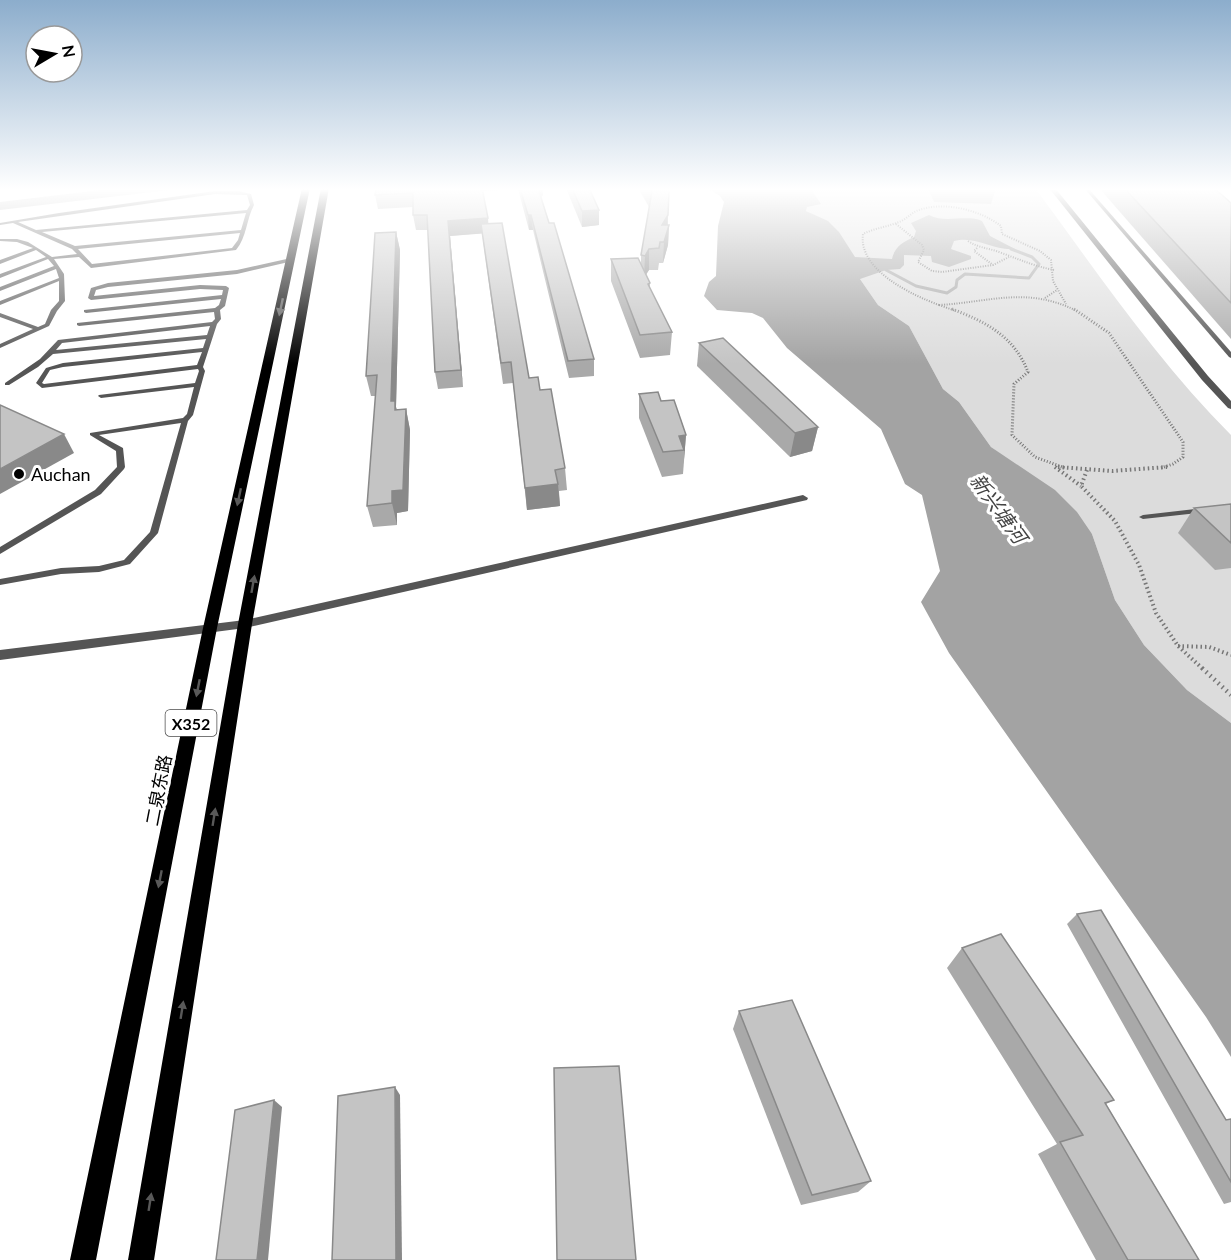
<svg xmlns="http://www.w3.org/2000/svg" width="1231" height="1260" font-family="Lato,'Noto Sans SC',sans-serif">
	<style>
		.green { fill: #dcdcdc }
		.water { fill: #a3a3a3 }
		.lines { fill: none; stroke-linecap: round; stroke-linejoin: round }
		.stream { stroke: #a3a3a3; stroke-width: 3 }
		.path-far3 { stroke: #777; stroke-width: 2; stroke-dasharray: 1 1.5; stroke-linecap: butt }
		.path-far2 { stroke: #777; stroke-width: 3; stroke-dasharray: 1 2; stroke-linecap: butt }
		.path-far1 { stroke: #777; stroke-width: 4; stroke-dasharray: 1.5 3; stroke-linecap: butt }
		.path { stroke: #777; stroke-width: 4.5; stroke-dasharray: 1.5 4; stroke-linecap: butt }
		.service { fill: #555; fill-rule: evenodd }
		.minor { fill: #555; fill-rule: evenodd }
		.tertiary { fill: #555; fill-rule: evenodd }
		.primary { fill: #000; fill-rule: evenodd }
		.wall { fill: #a9a9a9 }
		.shaded-wall { fill: #898989 }
		.building { fill: #c4c4c4; stroke: #898989; stroke-width: 1.5 }
		.oneway { fill: #595959 }
		.poi-dot { fill: #000; stroke: #fff; stroke-width: 2 }
		.labels { text-anchor: middle; dominant-baseline: central; stroke-width: 6; stroke-linejoin: round; paint-order: stroke }
		.shield { fill: #fff; stroke: #4c4c4c; stroke-width: 1.5 }
		.shield-label { font-size: 16px; font-weight: bold; fill: #000 }
		.poi-label { font-size: 18px; fill: #000; stroke: #fff; text-anchor: start }
		.street-label { font-size: 18px; fill: #000; stroke: #fff }
		.water-label { font-size: 20px; font-style: italic; fill: #444; stroke: #fff }
	</style>
	<rect width="100%" height="100%" fill="#fff"/>
	<!-- green -->
	<path class="green" d="M809 188H1035C1097 272 1157 361 1231 435V723L1187 690 1144 645 1115 600 1092 534 1015 465 991 447 959 402 943 389 909 326 878 305 817 217 806 211Z"/>
	<!-- water -->
	<g class="water">
		<polygon points="118,188 186,188 0,210 0,202"/>
		<path d="M707 188H810L821 204 807 207 806 211 828 221 839 232 855 257 892 259C895 246 903 242 914 237L916 231 911 223 929 215C946 224 966 214 982 221L990 236 1015 249C993 251 976 235 954 241L951 249 971 256V259L949 267 932 262 931 256 904 255V265L900 269 886 270 860 279 878 305 909 326 943 389 959 402 991 447 1055 490 1077 512 1092 534 1115 600 1144 645 1187 690 1231 723V1057L1206 1017 949 653 921 602 940 571 922 495 905 484 881 429 787 348 763 318 752 313 717 310 704 296 709 282 716 276 718 226 724 202 720 196Z"/>
	</g>
	<g class="lines">
		<!-- stream -->
		<polyline class="stream" points="886,270 916,286 947,293 956,287 957,280 965,274 1029,278 1039,264 1032,257 1011,249"/>
		<!-- path-far3 -->
		<g class="path-far3">
			<polyline points="896,224 922,245 924,250 918,262 932,271 942,272 993,265 1009,257"/>
			<path d="M968 241C979 248 988 248 999 252 1018 259 1034 266 1054 270"/>
			<polyline points="977,248 974,251 993,265"/>
			<polyline points="1045,298 1057,290"/>
			<polyline points="939,305 956,311"/>
			<path d="M939 305C912 295 858 270 863 234 875 228 887 227 899 222 907 219 912 212 919 210 945 201 980 210 1001 226L1002 234 1040 251 1051 260 1053 281 1066 304"/>
			<path d="M939 305C991 302 1027 286 1077 311"/>
		</g>
		<!-- path-far2 -->
		<g class="path-far2">
			<path d="M952 309C986 322 1014 336 1028 372L1014 384 1012 435 1035 457 1065 468"/>
			<polyline points="1074,309 1109,333 1183,442 1183,457 1173,464 1161,468"/>
		</g>
		<!-- path-far1 -->
		<g class="path-far1">
			<polyline points="1055,467 1081,486"/>
			<polyline points="1058,467 1112,471 1167,467"/>
			<polyline points="1087,470 1081,486 1115,521 1139,565 1156,613 1178,646 1204,670"/>
			<polyline points="1178,646 1209,647 1231,655"/>
		</g>
		<!-- path -->
		<polyline class="path" points="1202,668 1231,695"/>
		<!-- service -->
		<g class="service">
			<polygon points="1027,188 1052,188 1054,189 1052,190"/>
			<polygon points="1084,188 1088,188 1231,352 1231,358 1229,357"/>
			<path d="M215 191H238L251 194 254 205C246 220 247 237 236 250L91 268 79 257 54 259 64 274 65 301 57 311 49 326 0 348V344L33 329 0 317V313L38 327 45 324 51 310 59 301V281L0 305V301L59 278 56 269 0 291V287L54 266 48 259 0 278V274L46 257 36 250 0 264V260L33 248 17 242 0 241V239H17L28 242 52 257 77 254 72 249 13 223 0 225V223L59 213ZM215 194 247 195 250 205 247 210 36 230 18 222ZM246 213 241 230 75 246 42 232ZM240 233 238 240 232 248 92 264 78 249Z"/>
			<path d="M291 258 294 260 293 261 237 274 108 287 96 290 94 296 200 285 226 286 229 288 225 306 220 310 221 319 217 324 203 367 205 371 193 415 188 421 158 533 130 564 99 572 61 574 0 585V579L61 568 99 566 124 560 150 532 181 423 99 435 123 448 125 467 124 469 101 494 0 554V547L95 490 117 467 116 451 90 435V433L183 418 187 414 194 387 101 398 98 396 99 395 195 383 199 371 198 369 42 388 36 383 46 368 63 363 203 348 206 339 53 354 38 367 9 385H5V383L40 359 58 340 212 322 215 319 214 312 79 326 77 325V323L215 308 219 305 221 299 86 313 84 312V310L222 295 223 290 200 289 91 300 88 298 91 288 108 283 237 270ZM210 326 207 335 56 350 62 343ZM202 352 197 365 44 384 42 383 50 370 63 367Z"/>
			<polygon points="1204,508 1207,508 1208,510 1207,512 1143,519 1139,517 1143,515"/>
		</g>
		<!-- minor -->
		<g class="minor">
			<polygon points="1049,188 1055,188 1208,376 1231,401 1231,409 1228,408 1202,380"/>
			<polygon points="803,495 808,498 807,500 245,628 239,624 245,620"/>
		</g>
		<!-- tertiary -->
		<polygon class="tertiary" points="245,620 251,624 245,628 0,660 0,650"/>
		<!-- primary -->
		<g class="primary">
			<polygon points="302,188 310,188 217,628 96,1260 70,1260 203,628"/>
			<polygon points="321,188 329,188 252,624 154,1260 128,1260 238,624"/>
		</g>
	</g>
	<!-- wall -->
	<g class="wall">
		<polygon points="376,188 543,188 543,195 541,197 594,359 594,376 569,378 533,230 529,230 518,189 483,191 488,224 529,378 540,390 565,468 567,490 559,491 560,506 527,510 513,383 503,384 482,233 450,236 463,387 438,389 435,372 428,230 416,230 413,215 413,207 378,209 375,195"/>
		<polygon points="566,188 594,188 589,188 599,225 582,227"/>
		<polygon points="638,188 668,188 668,225 669,225 668,245 663,263 659,263 658,270 649,270 646,274 650,283 650,289 672,332 670,355 640,358 611,281 611,259 641,263 641,255 649,207"/>
		<polygon points="928,188 996,188 991,204 934,202"/>
		<polygon points="1099,188 1214,188 1231,203 1231,339"/>
		<polygon points="396,232 400,250 396,407 397,410 406,409 410,430 408,511 397,513 397,525 373,527 367,506 376,396 371,396 366,376"/>
		<polygon points="699,343 818,427 812,451 790,457 697,366"/>
		<polygon points="639,394 661,401 686,435 683,474 662,477 639,418"/>
		<polygon points="1231,504 1231,568 1215,570 1178,533 1194,508"/>
		<polygon points="1077,914 1226,1120 1231,1119 1231,1202 1224,1204 1067,924"/>
		<polygon points="962,948 1114,1100 1106,1104 1199,1260 1096,1260 1038,1154 1057,1144 947,968"/>
		<polygon points="739,1011 871,1181 858,1192 801,1205 733,1029"/>
	</g>
	<!-- shaded-wall -->
	<g class="shaded-wall">
		<polygon points="537,188 543,188 543,195 538,200"/>
		<polygon points="669,191 667,230 669,225 668,245 663,263 664,240 662,225"/>
		<polygon points="599,210 599,225 582,227 582,211"/>
		<polygon points="528,215 531,215 533,230 529,230"/>
		<polygon points="488,218 489,233 450,236 463,387 461,370 448,221"/>
		<polygon points="396,232 400,250 396,407 399,422 391,401"/>
		<polygon points="649,249 649,270 644,278 645,256"/>
		<polygon points="406,409 410,430 408,511 397,513 397,525 392,503 392,491"/>
		<polygon points="818,427 812,451 790,457 795,433"/>
		<polygon points="64,434 74,453 0,494 0,469"/>
		<polygon points="686,435 684,459 684,450 679,436"/>
		<polygon points="558,484 560,506 527,510 525,488"/>
		<polygon points="395,1087 400,1095 402,1260 396,1260"/>
		<polygon points="274,1100 282,1107 268,1260 257,1260"/>
	</g>
	<!-- building -->
	<g class="building">
		<polygon points="376,188 482,188 488,218 448,221 461,370 435,372 427,215 413,215 413,193 375,195"/>
		<polygon points="520,188 538,188 549,223 554,223 594,359 568,361 531,215 528,215"/>
		<polygon points="572,188 589,188 599,210 582,211"/>
		<polygon points="650,188 668,188 669,191 668,215 662,225 669,225 664,242 660,242 659,248 649,249 645,256 641,255 652,191"/>
		<polygon points="1124,188 1214,188 1231,203 1231,303"/>
		<polygon points="502,223 529,378 538,377 540,390 551,389 565,468 555,470 558,484 525,488 511,362 501,363 481,224"/>
		<polygon points="396,232 391,401 395,401 395,410 406,409 403,490 392,491 392,503 367,506 377,375 366,376 375,233"/>
		<polygon points="638,258 650,283 648,284 672,332 640,335 611,259"/>
		<polygon points="723,338 818,427 795,433 699,343"/>
		<polygon points="658,392 661,401 674,400 686,435 679,436 684,450 663,452 639,394"/>
		<polygon points="0,405 64,434 0,469"/>
		<polygon points="1231,504 1231,543 1194,508"/>
		<polygon points="1101,910 1226,1120 1231,1119 1231,1182 1077,914"/>
		<polygon points="1001,934 1114,1100 1105,1103 1199,1260 1128,1260 1060,1142 1083,1135 962,948"/>
		<polygon points="792,1000 871,1181 812,1195 739,1011"/>
		<polygon points="619,1066 636,1260 557,1260 554,1068"/>
		<polygon points="395,1087 396,1260 332,1260 338,1096"/>
		<polygon points="274,1100 257,1260 216,1260 235,1110"/>
	</g>
	<!-- one-way arrows -->
	<defs><path id="oneway-solid" d="M-6-.8H1V-3.2L6.5 0L1 3.2V.8H-6Z" transform="scale(1.5)"/></defs>
	<g class="oneway">
		<use href="#oneway-solid" transform="translate(281 307) rotate(102)"/>
		<use href="#oneway-solid" transform="translate(239 497) rotate(102)"/>
		<use href="#oneway-solid" transform="translate(253 584) rotate(-80)"/>
		<use href="#oneway-solid" transform="translate(198 688) rotate(101)"/>
		<use href="#oneway-solid" transform="translate(214 817) rotate(-81)"/>
		<use href="#oneway-solid" transform="translate(160 879) rotate(101)"/>
		<use href="#oneway-solid" transform="translate(182 1010) rotate(-81)"/>
		<use href="#oneway-solid" transform="translate(150 1202) rotate(-81)"/>
	</g>
	<!-- sky -->
	<linearGradient id="sky" x2="0" y2="1"><stop stop-color="#8cadcc"/><stop offset="0.52" stop-color="#fff"/><stop offset="1" stop-color="#fff" stop-opacity="0"/></linearGradient>
	<rect width="1231" height="364" fill="url(#sky)"/>
	<!-- markers -->
	<circle class="poi-dot" cx="19" cy="474" r="6"/>
	<g class="labels">
		<!-- shield labels -->
		<rect class="shield" x="165.5" y="710" width="51" height="26" rx="4.5"/>
		<g class="shield-label">
			<text x="191" y="723">X352</text>
		</g>
		<!-- poi labels -->
		<g class="poi-label">
			<text x="31" y="474">Auchan</text>
		</g>
		<!-- street labels -->
		<g class="street-label">
			<text transform="translate(158 790) rotate(-79)">二泉东路</text>
		</g>
		<!-- water labels -->
		<g class="water-label">
			<text transform="translate(999 508) rotate(54)">新兴塘河</text>
		</g>
	</g>
	<!-- north arrow -->
	<g transform="translate(54 54) rotate(80)"><circle r="28" fill="#ffffff" stroke="#999999" stroke-width="1.5"/>
	<path d="M0-4.5L10 22L0 15L-10 22Z" fill="#000000"/>
	<text y="-9" font-size="16" font-weight="bold" text-anchor="middle" fill="#000000">N</text>
	</g>
</svg>
